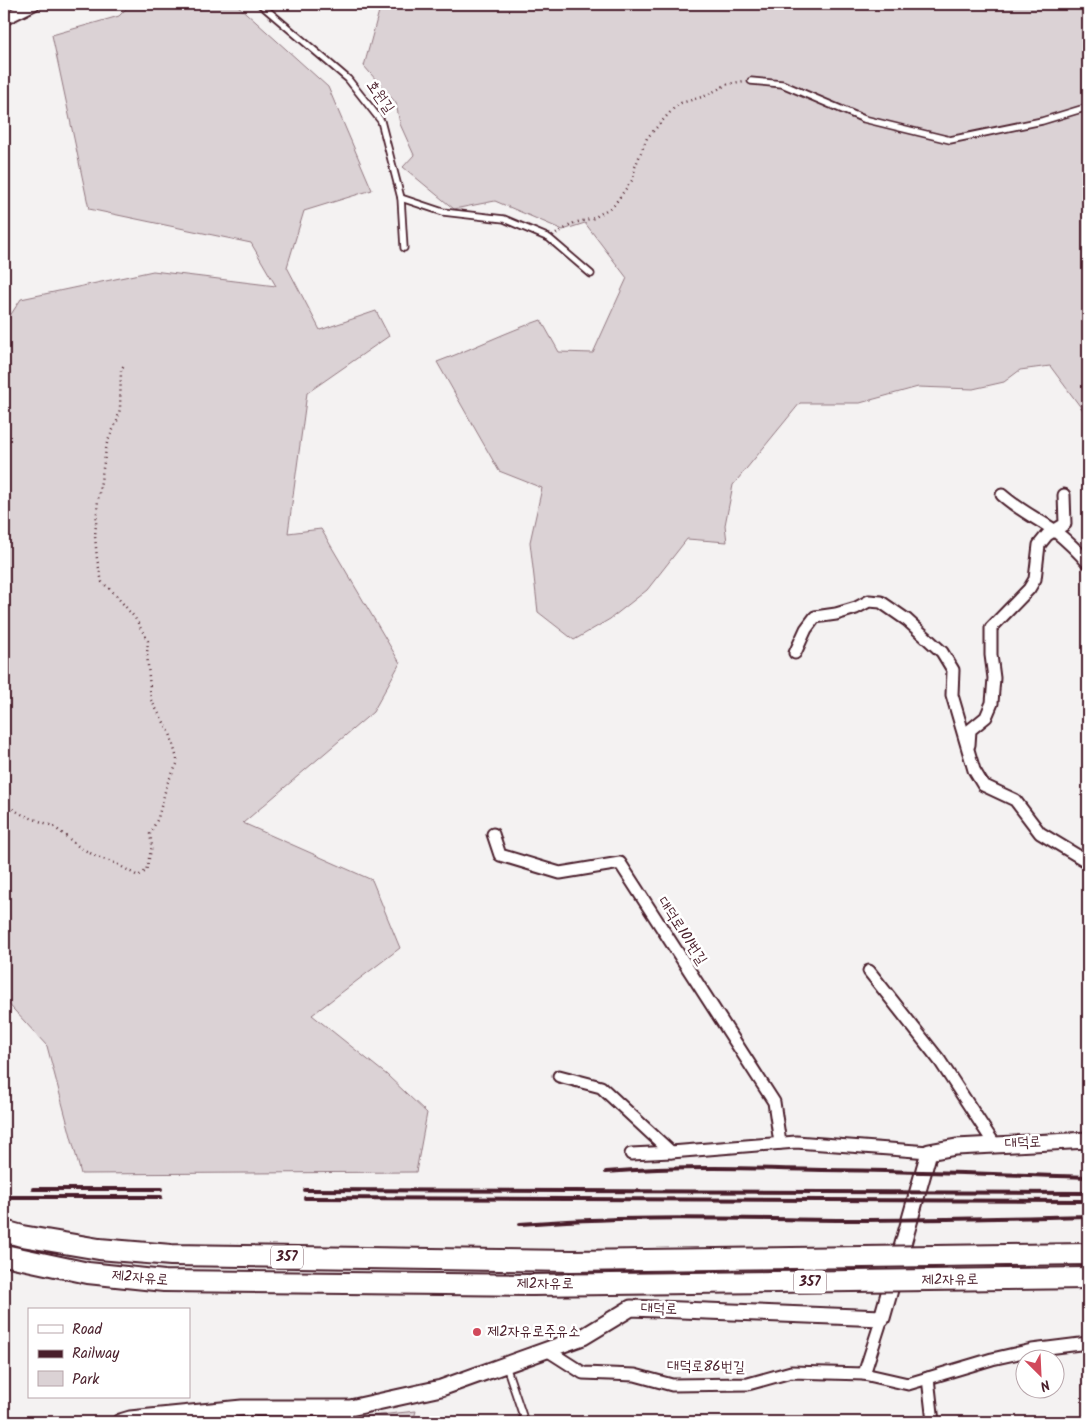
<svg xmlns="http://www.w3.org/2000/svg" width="1092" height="1426" font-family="Kalam,'Poor Story',sans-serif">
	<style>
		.green { fill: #dbd2d5; stroke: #927880 }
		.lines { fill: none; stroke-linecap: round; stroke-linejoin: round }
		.service-casing { stroke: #4a1f2b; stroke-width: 9 }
		.minor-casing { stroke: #4a1f2b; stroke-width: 15 }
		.tertiary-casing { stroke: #4a1f2b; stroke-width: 19 }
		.trunk-casing { stroke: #4a1f2b; stroke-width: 24 }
		.path { stroke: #4a1f2b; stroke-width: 2.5; stroke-dasharray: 1 4; stroke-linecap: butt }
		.service { stroke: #fff; stroke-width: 5.5 }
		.minor { stroke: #fff; stroke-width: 11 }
		.tertiary { stroke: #fff; stroke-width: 15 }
		.trunk { stroke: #fff; stroke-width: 20 }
		.rail { stroke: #4a1f2b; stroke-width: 4 }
		.trunk-bridge-casing { stroke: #4a1f2b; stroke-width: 24; stroke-linecap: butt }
		.trunk-bridge { stroke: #fff; stroke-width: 20 }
		.poi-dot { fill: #d1495b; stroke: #fff; stroke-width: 2 }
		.labels { text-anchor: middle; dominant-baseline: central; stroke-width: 5; stroke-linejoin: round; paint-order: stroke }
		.shield { fill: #fff; stroke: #80626b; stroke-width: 1 }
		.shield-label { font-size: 14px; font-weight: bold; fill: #4a1f2b }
		.street-label { font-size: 15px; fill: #4a1f2b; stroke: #fff }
		.poi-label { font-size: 15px; fill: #4a1f2b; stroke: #fff; text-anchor: start }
	</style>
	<rect width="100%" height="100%" fill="#f4f2f2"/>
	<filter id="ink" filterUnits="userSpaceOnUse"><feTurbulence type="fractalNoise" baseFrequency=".02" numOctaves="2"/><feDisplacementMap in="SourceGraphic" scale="10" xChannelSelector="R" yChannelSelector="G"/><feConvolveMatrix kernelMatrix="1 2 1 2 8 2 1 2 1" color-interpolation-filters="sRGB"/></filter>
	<g filter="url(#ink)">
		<!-- green -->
		<g class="green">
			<polygon points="131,4 236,4 328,87 372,190 304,211 287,267 320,330 376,311 389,336 307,393 288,533 321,529 400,663 373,712 243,823 372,880 400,948 312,1015 387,1075 427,1113 416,1172 81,1174 47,1046 4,999 4,325 21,299 153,271 276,286 251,243 89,209 52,35 119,16"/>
			<path d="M381 4H1088V417L1050 366 1020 370 1004 382 973 389 918 387 860 403H800L733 485 725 525 727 542 687 539 647 590 610 619 574 640 538 612 530 542 542 488 499 471 437 362C472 349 506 332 541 320L559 352 593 353 627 278 585 223 563 230 495 201 454 209 403 167 414 155 400 124 396 103 364 66Z"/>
			<polygon points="416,1411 413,1422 316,1422"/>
		</g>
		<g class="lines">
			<defs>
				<g id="service">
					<polyline points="260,4 348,79 381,121 401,198 404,248"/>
					<polyline points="751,81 782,84 864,119 950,140 1042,121 1088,107"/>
					<polyline points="401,198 443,212 504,219 549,238 591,274"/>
					<polyline points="506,1366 525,1422"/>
				</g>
				<g id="minor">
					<polyline points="4,19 34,4"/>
					<path d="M1002 495C1019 510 1036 518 1054 530 1066 540 1078 551 1088 563"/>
					<polyline points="795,653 806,629 815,617 836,614 856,608 869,601 881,602 907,620 942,652 953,670 952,695 974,770 983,785 1015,800 1040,833 1088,862"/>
					<polyline points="969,745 970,730 986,717 992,703 994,678 991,655 991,628 1029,589 1035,579 1039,545 1047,535 1065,524 1064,495"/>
					<polyline points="493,834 500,855 560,873 620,863 774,1102 780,1143"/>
					<polyline points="869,971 940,1061 995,1145"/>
					<polyline points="559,1076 601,1087 671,1152"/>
					<polyline points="631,1154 671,1152 796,1142 929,1152"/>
					<polyline points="547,1350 583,1373 635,1375 672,1385 748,1384 791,1372 864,1374 908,1384 992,1359 1032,1350 1088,1343"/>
					<polyline points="864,1374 882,1318"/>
					<polyline points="928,1378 933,1422"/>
				</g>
				<polyline id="tertiary" points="120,1422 130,1419 242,1408 350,1408 441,1388 583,1337 631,1308 882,1318 929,1152 956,1147 1088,1140"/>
				<g id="trunk">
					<polyline points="4,1231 22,1236 99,1249 171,1255 572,1261"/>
					<polyline points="4,1255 88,1273 164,1281 532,1285"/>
				</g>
			</defs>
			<!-- service casing -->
			<use href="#service" class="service-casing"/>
			<!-- minor casing -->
			<use href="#minor" class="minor-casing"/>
			<!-- tertiary casing -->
			<use href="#tertiary" class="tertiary-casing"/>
			<!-- trunk casing -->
			<use href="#trunk" class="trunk-casing"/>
			<!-- path -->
			<g class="path">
				<polyline points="556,234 574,223 594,218 614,205 633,179 635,167 647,138 674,108 681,103 705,96 728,84 744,81"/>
				<polyline points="4,804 23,815 53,826 78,846 97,857 115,863 138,876 146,871 152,846 150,834 158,818 167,784 177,764 177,759 170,733 151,700 147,654 148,641 135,618 114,593 102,582 97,559 95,536 98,500 107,443 117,421 120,409 121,370 125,363"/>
			</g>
			<!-- service -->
			<use href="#service" class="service"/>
			<!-- minor -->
			<use href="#minor" class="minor"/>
			<!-- tertiary -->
			<use href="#tertiary" class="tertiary"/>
			<!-- trunk -->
			<use href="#trunk" class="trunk"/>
			<!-- rail -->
			<g class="rail">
				<path d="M606 1172C678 1166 750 1168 822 1170 911 1171 1000 1174 1088 1177"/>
				<polyline points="33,1189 161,1189"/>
				<polyline points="305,1190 1088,1193"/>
				<polyline points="4,1197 161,1197"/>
				<polyline points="305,1198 1088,1201"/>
				<path d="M520 1224C629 1215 740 1219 849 1220 929 1220 1009 1218 1088 1216"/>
			</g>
			<defs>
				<g id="trunk-bridge">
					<polyline points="572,1261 1088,1254"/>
					<polyline points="532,1285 1088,1278"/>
				</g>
			</defs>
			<!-- trunk-bridge casing -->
			<use href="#trunk-bridge" class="trunk-bridge-casing"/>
			<!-- trunk-bridge -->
			<use href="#trunk-bridge" class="trunk-bridge"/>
		</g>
	</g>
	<!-- markers -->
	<circle class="poi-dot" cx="477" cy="1332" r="5"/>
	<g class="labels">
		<!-- shield labels -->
		<g class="shield">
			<rect x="271" y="1245.5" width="32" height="23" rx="4"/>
			<rect x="794" y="1270.5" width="32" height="23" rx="4"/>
		</g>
		<g class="shield-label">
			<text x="287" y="1257">357</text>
			<text x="810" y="1282">357</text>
		</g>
		<!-- street labels -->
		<g class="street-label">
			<text transform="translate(380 97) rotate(55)">호원길</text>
			<text transform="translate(682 931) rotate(57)">대덕로101번길</text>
			<text transform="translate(1023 1143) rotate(-3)">대덕로</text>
			<text transform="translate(140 1278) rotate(5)">제2자유로</text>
			<text transform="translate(950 1280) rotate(-1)">제2자유로</text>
			<text x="545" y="1284">제2자유로</text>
			<text transform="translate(659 1309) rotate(2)">대덕로</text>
			<text transform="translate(706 1367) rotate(1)">대덕로86번길</text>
		</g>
		<!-- poi labels -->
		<g class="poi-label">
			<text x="487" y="1332">제2자유로주유소</text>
		</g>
	</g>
	<!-- margin -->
	<rect width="1092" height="1426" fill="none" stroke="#fff" stroke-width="20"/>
	<rect x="10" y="10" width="1072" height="1406" fill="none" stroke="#4a1f2b" stroke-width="2" filter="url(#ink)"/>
	<!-- legend -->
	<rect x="28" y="1308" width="162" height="90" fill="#ffffff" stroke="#b7a5aa"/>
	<rect x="38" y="1325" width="25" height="8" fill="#ffffff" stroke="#b7a5aa"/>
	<text x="72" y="1334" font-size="15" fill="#4a1f2b">Road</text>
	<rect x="38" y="1350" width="25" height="8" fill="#4a1f2b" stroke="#b7a5aa"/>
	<text x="72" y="1358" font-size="15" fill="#4a1f2b">Railway</text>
	<rect x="38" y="1371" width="25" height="15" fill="#dbd2d5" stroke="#b7a5aa"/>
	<text x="72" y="1384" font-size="15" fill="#4a1f2b">Park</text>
	<!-- north arrow -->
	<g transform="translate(1040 1374) rotate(156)"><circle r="24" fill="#ffffff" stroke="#b7a5aa"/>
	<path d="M0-4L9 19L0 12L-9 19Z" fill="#d1495b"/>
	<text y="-8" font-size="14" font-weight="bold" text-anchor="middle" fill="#4a1f2b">N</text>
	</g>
</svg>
